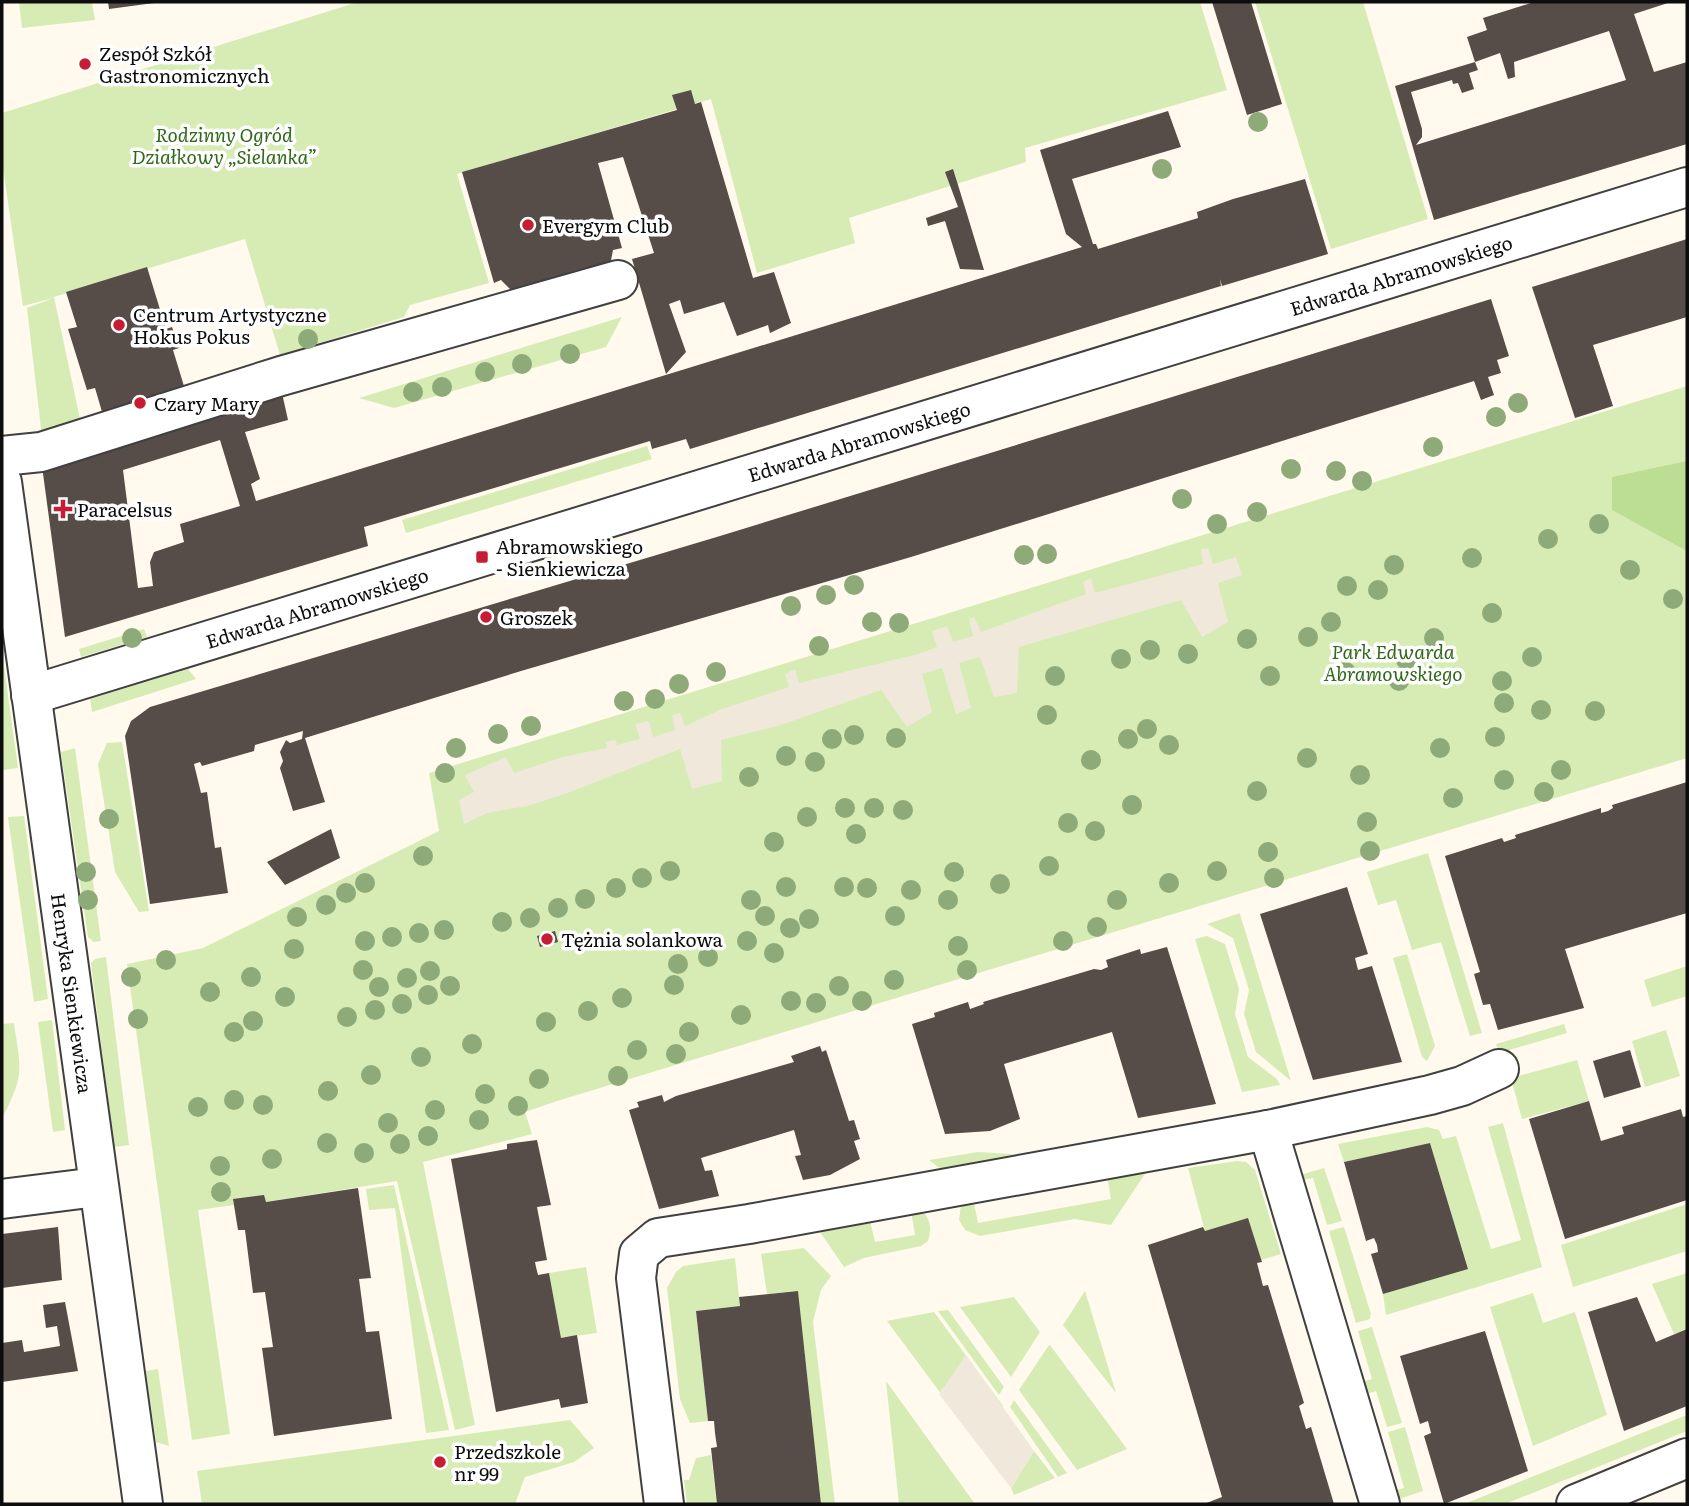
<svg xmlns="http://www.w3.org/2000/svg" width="1689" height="1506" font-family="Literata,serif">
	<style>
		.green { fill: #d6ecb4 }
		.forest { fill: #bbde92 }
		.plaza { fill: #efe8db }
		.building { fill: #564c48; fill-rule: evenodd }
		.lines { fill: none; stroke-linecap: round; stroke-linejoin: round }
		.minor-casing { stroke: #404040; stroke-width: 42 }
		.minor { stroke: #fff; stroke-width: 38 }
		.tree { fill: #8eaa78 }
		.poi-dot { fill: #c61c34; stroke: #fff; stroke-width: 2.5 }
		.labels { text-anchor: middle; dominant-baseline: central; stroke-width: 7; stroke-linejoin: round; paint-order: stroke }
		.poi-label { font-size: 19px; fill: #0d0d0d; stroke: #fff; text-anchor: start }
		.park-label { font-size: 19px; font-style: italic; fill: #316819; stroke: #fff }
		.street-label { font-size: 19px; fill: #0d0d0d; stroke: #fff }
	</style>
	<rect width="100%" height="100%" fill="#fffaed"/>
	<!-- green -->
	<g class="green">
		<polygon points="19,2 92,2 95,20 22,28"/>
		<polygon points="358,2 1200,2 1227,90 1025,148 1026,162 849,218 855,243 757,273 711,99 457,174 489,283 410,305 404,317 280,355 245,239 54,297 82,428 42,437 27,308 53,298 23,306 2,161 2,113"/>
		<polygon points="1255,2 1363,2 1428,219 1331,249"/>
		<polygon points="622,317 606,347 394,408 359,398"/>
		<polygon points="1687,386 1687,758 557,1101 525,1112 532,1134 423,1162 475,1425 455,1430 397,1181 266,1202 233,1199 234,1205 198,1210 230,1434 192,1440 127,964 203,948 439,831 429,773"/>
		<polygon points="647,446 652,459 406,533 402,520"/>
		<polygon points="144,629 147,637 81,657 79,649"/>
		<polygon points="2,652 18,768 3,770 2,759"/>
		<polygon points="188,669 196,679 92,712 90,699"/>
		<polygon points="122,742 149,911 139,912 115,872 98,764 107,743"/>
		<polygon points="75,748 101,941 94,942 88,937 61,752"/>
		<polygon points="24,816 48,999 34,1002 8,817"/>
		<polygon points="1428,853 1482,1033 1470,1036 1441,942 1412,950 1396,900 1378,905 1367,872"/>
		<polygon points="1240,913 1240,914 1291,1081 1256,1052 1244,1014 1249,990 1233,938 1207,924"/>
		<polygon points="1207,936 1225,944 1239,989 1235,1014 1248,1057 1277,1079 1280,1085 1242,1092 1195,939"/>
		<polygon points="1407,954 1435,1046 1427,1061 1422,1057 1393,958"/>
		<polygon points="106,957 129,1145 114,1147 91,963 95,959"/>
		<polygon points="1687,966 1687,996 1652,1007 1644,980"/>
		<polygon points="52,1020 65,1130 53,1132 38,1022"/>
		<path d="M14 1023C21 1072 25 1073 2 1119V1024Z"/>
		<polygon points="1564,1024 1567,1033 1499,1053 1496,1044"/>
		<polygon points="1666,1030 1680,1076 1645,1087 1632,1041"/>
		<polygon points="1577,1060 1589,1101 1522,1119 1511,1078"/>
		<polygon points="1503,1123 1542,1267 1386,1315 1383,1294 1468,1268 1430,1143 1344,1162 1338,1144 1427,1127 1439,1130 1443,1139 1456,1136 1491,1249 1521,1240 1488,1127"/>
		<polygon points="978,1152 1041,1156 942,1170 929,1160"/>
		<polygon points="1237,1161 1246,1162 1255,1170 1281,1254 1261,1260 1248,1219 1205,1231 1188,1168"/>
		<polygon points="1324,1168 1342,1221 1327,1225 1313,1178 1298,1181 1297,1176"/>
		<polygon points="1147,1171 1111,1225 1075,1219 980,1236 965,1230 959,1220 961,1205 973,1199 978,1223 1111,1199 1107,1175"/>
		<polygon points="394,1185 449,1430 426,1433 395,1208 369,1210 366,1189"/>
		<polygon points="1687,1204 1687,1251 1573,1287 1561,1245"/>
		<path d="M920 1210C931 1217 932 1229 928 1241L921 1246 864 1258 844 1267 816 1226 869 1217 875 1242 915 1235 911 1211Z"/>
		<polygon points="1344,1227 1371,1314 1370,1319 1356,1323 1329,1231"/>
		<polygon points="804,1248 831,1276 821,1290 813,1322 835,1504 821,1504 798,1291 767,1294 761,1254"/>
		<polygon points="735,1258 740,1306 696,1311 708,1421 690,1423 680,1399 667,1288 676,1272 683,1266"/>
		<polygon points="586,1267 597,1333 561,1338 549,1273"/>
		<polygon points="1687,1273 1687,1329 1674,1334 1652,1284"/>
		<polygon points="1085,1291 1116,1393 1063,1325"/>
		<polygon points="1533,1293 1543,1323 1575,1312 1607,1415 1533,1446 1490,1307"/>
		<polygon points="1014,1297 1040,1332 1011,1377 960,1307"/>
		<polygon points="948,1310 1004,1387 999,1395 938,1311"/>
		<polygon points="934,1312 1003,1406 979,1445 887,1321"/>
		<polygon points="1372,1327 1402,1423 1387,1427 1376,1391 1363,1395 1359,1383 1372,1379 1358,1331"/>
		<polygon points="1049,1345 1050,1345 1127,1449 1077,1470 1019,1390"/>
		<polygon points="158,1369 169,1446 156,1442 146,1371"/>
		<polygon points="886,1381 975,1504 899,1504"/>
		<polygon points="1014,1400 1067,1473 1058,1477 1010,1407"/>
		<polygon points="1687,1415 1687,1431 1505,1504 1464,1504"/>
		<polygon points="570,1420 594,1448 574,1462 525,1477 515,1504 202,1504 197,1471"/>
		<polygon points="1405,1427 1423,1491 1396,1500 1394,1491 1404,1488 1388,1432"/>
		<polygon points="1034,1451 1055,1478 1014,1495 1011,1488"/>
		<polygon points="711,1455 717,1504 687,1504 684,1480 689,1480 696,1458"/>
	</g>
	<!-- forest -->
	<polygon class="forest" points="1687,461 1687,551 1612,510 1612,477"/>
	<!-- plaza -->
	<g class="plaza">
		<polygon points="1208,548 1213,564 1236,557 1242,575 1218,583 1228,622 1202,637 1181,600 1019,647 1017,693 994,697 980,657 959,663 971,708 956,714 942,668 922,674 932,712 907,727 881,690 778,726 721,740 722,781 692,789 680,749 565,794 527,806 487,813 464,824 459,800 474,792 465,775 506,757 514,773 562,757 607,748 606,742 615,740 617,745 640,739 635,724 649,721 653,737 675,730 672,715 680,713 685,726 722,709 789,687 785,674 795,669 799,683 918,654 937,647 932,631 947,626 953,642 973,636 969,619 974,617 981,632 1086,594 1083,582 1091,578 1095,593 1203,564 1201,549"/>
		<polygon points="966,1355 1034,1451 1011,1488 939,1394"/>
	</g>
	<!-- building -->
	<g class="building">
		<polygon points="108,2 154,2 154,3 109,9"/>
		<polygon points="1212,2 1251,2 1282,104 1247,115"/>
		<polygon points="1534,2 1671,2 1634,14 1654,72 1687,62 1687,144 1434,220 1395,86 1475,62 1478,70 1469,73 1474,89 1462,93 1458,83 1453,84 1452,80 1411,92 1422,129 1422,137 1416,145 1626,80 1609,31 1514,62 1515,77 1508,79 1500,53 1475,62 1467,37 1487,30 1483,18"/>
		<polygon points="691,90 695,104 701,102 753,278 774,272 791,323 770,333 768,325 737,336 724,302 684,314 680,300 669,304 686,352 666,374 632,259 654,253 623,157 598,163 622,248 613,250 608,276 519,298 501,280 494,283 462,172 677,110 672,95"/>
		<path d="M1168 111 1181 147 1072 179 1093 244H1096L1098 249 1198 218 1197 212 1233 199 1305 179 1328 254 1222 286 1220 279 1221 286 690 449 686 439 652 449 650 441 378 523 364 527 368 546 65 637 42 466 282 393 288 420 245 432 260 479 251 484 256 501 1082 247 1066 234 1040 150ZM220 440 240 506 180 524 184 542 154 552 150 562 153 586 138 588 123 470Z"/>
		<polygon points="953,169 967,214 984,270 960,269 945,221 928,226 926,218 958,207 945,172"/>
		<polygon points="1687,239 1687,317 1593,345 1613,406 1575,418 1532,287"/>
		<polygon points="147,267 166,329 172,327 179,348 173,350 187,396 105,422 95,388 87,390 68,329 77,327 66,292"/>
		<polygon points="1491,299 1509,356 1497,360 1501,373 1488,377 1494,395 1481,400 1474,381 911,557 521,671 305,738 325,802 293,811 280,768 283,761 280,752 286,740 290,743 302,739 303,731 255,745 254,751 202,766 200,762 194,764 201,793 207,792 215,848 221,847 228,893 150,904 125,736 131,721 150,707 720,536"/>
		<polygon points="1687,782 1687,913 1565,949 1584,1008 1498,1030 1490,1004 1483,1005 1474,974 1480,972 1445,856 1502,838 1504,842 1516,838 1515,835 1601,808 1601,813 1608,811 1613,808 1612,805"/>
		<polygon points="331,829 340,858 285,885 267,862"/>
		<polygon points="1347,887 1368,954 1355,958 1358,970 1372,966 1402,1062 1313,1080 1260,914"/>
		<polygon points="555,931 558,942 540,947 537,936"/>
		<polygon points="1167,947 1216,1104 1138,1118 1112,1032 1004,1064 1020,1119 990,1131 945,1134 912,1024 935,1017 934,1013 968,1002 970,1009 984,1004 983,1002 1094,969 1101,970 1108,967 1106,960 1140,949 1141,954"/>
		<polygon points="820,1046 822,1052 826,1050 849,1121 854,1120 860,1139 854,1141 860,1159 830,1175 803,1180 795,1156 801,1155 794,1130 701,1158 705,1171 712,1170 719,1196 659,1209 629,1110 639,1107 637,1102 662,1095 664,1102 676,1096 794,1062 791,1056"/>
		<polygon points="1630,1050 1641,1087 1604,1098 1593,1061"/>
		<polygon points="1589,1101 1601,1141 1624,1134 1622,1127 1681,1109 1683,1117 1687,1116 1687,1200 1565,1239 1529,1119"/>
		<polygon points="537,1140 551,1205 537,1207 547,1260 535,1262 536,1267 538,1275 549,1273 561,1338 577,1335 588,1403 561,1408 559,1399 496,1412 451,1159 507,1149 507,1144"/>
		<polygon points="1430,1143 1468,1269 1383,1294 1371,1254 1378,1252 1377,1245 1374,1238 1366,1241 1344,1162"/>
		<polygon points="358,1188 371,1278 359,1279 366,1332 379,1331 392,1419 274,1436 262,1348 273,1347 265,1292 253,1293 245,1230 238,1230 233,1199 264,1195 266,1202"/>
		<polygon points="1248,1218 1262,1262 1257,1263 1263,1286 1268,1285 1304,1403 1299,1406 1306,1429 1311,1427 1334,1504 1204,1504 1222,1497 1148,1245 1203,1227 1205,1231"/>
		<polygon points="58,1227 62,1280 2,1288 2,1234"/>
		<polygon points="798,1291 821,1504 717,1504 711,1448 717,1447 715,1433 714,1421 708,1421 696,1311 740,1306 739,1297"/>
		<polygon points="1637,1297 1656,1342 1687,1329 1687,1406 1624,1431 1588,1312"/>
		<polygon points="65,1302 78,1371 2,1382 2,1343 22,1340 24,1352 60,1346 57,1326 46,1328 43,1305"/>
		<polygon points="1485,1331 1528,1471 1444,1504 1424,1436 1431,1433 1428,1421 1420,1424 1400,1356"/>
	</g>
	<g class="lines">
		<defs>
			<g id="minor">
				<polyline points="2,456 41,452 281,376 618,280"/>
				<path id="s1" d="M2 482 143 1504"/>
				<path id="s2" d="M31 695 1687 187"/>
				<polyline points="1268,1130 1380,1504"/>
				<polyline points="2,1199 97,1187"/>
				<polyline points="664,1504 636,1278 639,1254 658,1238 749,1224 1268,1130 1430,1095 1462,1086 1499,1069"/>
				<polyline points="1576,1504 1687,1458"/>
			</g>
		</defs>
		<!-- minor casing -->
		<use href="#minor" class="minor-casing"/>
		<!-- minor -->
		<use href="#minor" class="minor"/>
	</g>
	<!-- trees -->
	<g class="tree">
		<circle cx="1258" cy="122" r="10"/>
		<circle cx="1162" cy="169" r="10"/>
		<circle cx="308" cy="339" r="10"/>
		<circle cx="570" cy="354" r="10"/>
		<circle cx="522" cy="364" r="10"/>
		<circle cx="485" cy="372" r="10"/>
		<circle cx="442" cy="387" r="10"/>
		<circle cx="413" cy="392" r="10"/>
		<circle cx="1518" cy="403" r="10"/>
		<circle cx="1496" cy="417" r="10"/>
		<circle cx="1433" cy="447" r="10"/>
		<circle cx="1291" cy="469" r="10"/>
		<circle cx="1336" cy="471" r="10"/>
		<circle cx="1362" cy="481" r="10"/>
		<circle cx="1182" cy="499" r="10"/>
		<circle cx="1257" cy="512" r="10"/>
		<circle cx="1217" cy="524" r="10"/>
		<circle cx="1599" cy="524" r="10"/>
		<circle cx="1548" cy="539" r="10"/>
		<circle cx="1047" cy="554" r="10"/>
		<circle cx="1024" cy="555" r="10"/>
		<circle cx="1472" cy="558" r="10"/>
		<circle cx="1394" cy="565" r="10"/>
		<circle cx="1630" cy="570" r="10"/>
		<circle cx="854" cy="585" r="10"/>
		<circle cx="1347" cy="586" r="10"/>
		<circle cx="1378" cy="590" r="10"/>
		<circle cx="826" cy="595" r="10"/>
		<circle cx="1673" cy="599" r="10"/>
		<circle cx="791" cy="606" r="10"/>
		<circle cx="1492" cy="613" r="10"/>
		<circle cx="872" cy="622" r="10"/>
		<circle cx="1331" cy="622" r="10"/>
		<circle cx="899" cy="623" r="10"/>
		<circle cx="1308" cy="637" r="10"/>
		<circle cx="132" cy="638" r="10"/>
		<circle cx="1434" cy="638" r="10"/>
		<circle cx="1247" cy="639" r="10"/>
		<circle cx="819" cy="646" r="10"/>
		<circle cx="1150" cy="650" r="10"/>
		<circle cx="1188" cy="654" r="10"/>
		<circle cx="1532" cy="657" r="10"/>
		<circle cx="1121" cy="659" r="10"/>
		<circle cx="1406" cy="660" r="10"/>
		<circle cx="716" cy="672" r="10"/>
		<circle cx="1346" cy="672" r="10"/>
		<circle cx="1055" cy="676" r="10"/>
		<circle cx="1270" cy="676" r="10"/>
		<circle cx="1399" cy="681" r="10"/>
		<circle cx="1502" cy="681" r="10"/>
		<circle cx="679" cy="684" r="10"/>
		<circle cx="655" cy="699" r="10"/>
		<circle cx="624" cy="701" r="10"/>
		<circle cx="1504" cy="703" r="10"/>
		<circle cx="1541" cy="710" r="10"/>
		<circle cx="1595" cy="711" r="10"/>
		<circle cx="1047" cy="715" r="10"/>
		<circle cx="531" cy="726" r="10"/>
		<circle cx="1147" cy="729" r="10"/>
		<circle cx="498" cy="734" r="10"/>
		<circle cx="854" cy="735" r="10"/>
		<circle cx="1495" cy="737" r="10"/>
		<circle cx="896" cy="738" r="10"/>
		<circle cx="832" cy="739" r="10"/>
		<circle cx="1128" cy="739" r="10"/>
		<circle cx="1169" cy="745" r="10"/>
		<circle cx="456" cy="748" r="10"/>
		<circle cx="1440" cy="748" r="10"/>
		<circle cx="786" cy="756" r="10"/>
		<circle cx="1307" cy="758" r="10"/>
		<circle cx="1091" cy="760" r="10"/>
		<circle cx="815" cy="762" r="10"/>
		<circle cx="1561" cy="770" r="10"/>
		<circle cx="445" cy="773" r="10"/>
		<circle cx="1360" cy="775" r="10"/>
		<circle cx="749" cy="777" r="10"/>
		<circle cx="1504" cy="780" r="10"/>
		<circle cx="1257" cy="791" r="10"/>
		<circle cx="1544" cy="792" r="10"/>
		<circle cx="1453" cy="798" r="10"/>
		<circle cx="1132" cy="805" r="10"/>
		<circle cx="845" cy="808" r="10"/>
		<circle cx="874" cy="808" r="10"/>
		<circle cx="903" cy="810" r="10"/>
		<circle cx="807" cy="817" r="10"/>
		<circle cx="109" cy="819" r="10"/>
		<circle cx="1367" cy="822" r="10"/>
		<circle cx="1068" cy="823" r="10"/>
		<circle cx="1095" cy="831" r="10"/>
		<circle cx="856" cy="834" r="10"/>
		<circle cx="774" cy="842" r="10"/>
		<circle cx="1370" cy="851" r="10"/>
		<circle cx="1268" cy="852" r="10"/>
		<circle cx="423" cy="856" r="10"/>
		<circle cx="1049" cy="866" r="10"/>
		<circle cx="670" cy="871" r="10"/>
		<circle cx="1217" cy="871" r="10"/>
		<circle cx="86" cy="872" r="10"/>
		<circle cx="954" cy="872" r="10"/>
		<circle cx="642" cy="878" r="10"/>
		<circle cx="1274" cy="878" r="10"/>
		<circle cx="365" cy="883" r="10"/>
		<circle cx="1169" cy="883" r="10"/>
		<circle cx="1000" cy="884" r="10"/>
		<circle cx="786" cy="887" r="10"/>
		<circle cx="844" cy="887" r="10"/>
		<circle cx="616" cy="888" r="10"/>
		<circle cx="867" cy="888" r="10"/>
		<circle cx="911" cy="890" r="10"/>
		<circle cx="346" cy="893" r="10"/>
		<circle cx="585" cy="899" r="10"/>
		<circle cx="88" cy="900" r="10"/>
		<circle cx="751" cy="900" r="10"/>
		<circle cx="948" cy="900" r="10"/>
		<circle cx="1117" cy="900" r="10"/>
		<circle cx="326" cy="905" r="10"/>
		<circle cx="558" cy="908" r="10"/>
		<circle cx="765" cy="916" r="10"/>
		<circle cx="895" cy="916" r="10"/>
		<circle cx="297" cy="917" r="10"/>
		<circle cx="530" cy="918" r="10"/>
		<circle cx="809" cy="919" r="10"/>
		<circle cx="502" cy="922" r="10"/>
		<circle cx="1097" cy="927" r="10"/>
		<circle cx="790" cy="928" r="10"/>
		<circle cx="444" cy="930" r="10"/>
		<circle cx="419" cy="933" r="10"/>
		<circle cx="392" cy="937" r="10"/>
		<circle cx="365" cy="941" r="10"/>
		<circle cx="747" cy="941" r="10"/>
		<circle cx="1063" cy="941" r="10"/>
		<circle cx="958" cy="946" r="10"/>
		<circle cx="294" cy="949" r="10"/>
		<circle cx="774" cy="953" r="10"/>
		<circle cx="708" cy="957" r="10"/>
		<circle cx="166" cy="960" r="10"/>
		<circle cx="678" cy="964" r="10"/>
		<circle cx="363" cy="970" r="10"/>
		<circle cx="967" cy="970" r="10"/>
		<circle cx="430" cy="971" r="10"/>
		<circle cx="131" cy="977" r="10"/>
		<circle cx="251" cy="977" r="10"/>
		<circle cx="407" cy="978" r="10"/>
		<circle cx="894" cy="980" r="10"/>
		<circle cx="674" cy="985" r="10"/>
		<circle cx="450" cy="986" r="10"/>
		<circle cx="839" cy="986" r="10"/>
		<circle cx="379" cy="987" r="10"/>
		<circle cx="210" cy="992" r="10"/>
		<circle cx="428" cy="995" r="10"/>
		<circle cx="285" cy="997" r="10"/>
		<circle cx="622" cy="998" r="10"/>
		<circle cx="791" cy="1001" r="10"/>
		<circle cx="862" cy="1001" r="10"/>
		<circle cx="816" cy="1003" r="10"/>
		<circle cx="402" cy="1004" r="10"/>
		<circle cx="375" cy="1010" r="10"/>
		<circle cx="588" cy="1011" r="10"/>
		<circle cx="741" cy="1015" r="10"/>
		<circle cx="347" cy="1017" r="10"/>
		<circle cx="138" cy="1019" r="10"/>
		<circle cx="253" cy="1021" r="10"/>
		<circle cx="546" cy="1022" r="10"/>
		<circle cx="234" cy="1032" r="10"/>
		<circle cx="689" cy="1032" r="10"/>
		<circle cx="472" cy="1044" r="10"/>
		<circle cx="637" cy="1050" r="10"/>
		<circle cx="676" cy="1054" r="10"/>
		<circle cx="421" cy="1057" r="10"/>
		<circle cx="371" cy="1075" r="10"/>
		<circle cx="618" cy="1076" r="10"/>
		<circle cx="539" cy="1079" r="10"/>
		<circle cx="328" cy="1091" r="10"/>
		<circle cx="485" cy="1094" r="10"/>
		<circle cx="234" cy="1100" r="10"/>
		<circle cx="263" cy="1105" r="10"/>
		<circle cx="518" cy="1106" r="10"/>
		<circle cx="198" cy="1107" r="10"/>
		<circle cx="435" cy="1110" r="10"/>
		<circle cx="479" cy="1120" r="10"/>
		<circle cx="388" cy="1123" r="10"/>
		<circle cx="428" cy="1136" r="10"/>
		<circle cx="327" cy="1143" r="10"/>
		<circle cx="400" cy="1144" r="10"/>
		<circle cx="364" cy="1153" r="10"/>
		<circle cx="272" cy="1159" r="10"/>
		<circle cx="220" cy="1166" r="10"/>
		<circle cx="221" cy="1192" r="10"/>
	</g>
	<!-- markers -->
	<g class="poi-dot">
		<circle cx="85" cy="64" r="7"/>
		<circle cx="528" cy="225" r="7"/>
		<circle cx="119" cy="325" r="7"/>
		<circle cx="140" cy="403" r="7"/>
		<path d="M59.5 498.5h7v7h7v7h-7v7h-7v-7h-7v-7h7z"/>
		<rect x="475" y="550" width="14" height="14" rx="3.5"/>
		<circle cx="486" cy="617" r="7"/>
		<circle cx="547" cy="939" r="7"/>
		<circle cx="440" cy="1462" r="7"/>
	</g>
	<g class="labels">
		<!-- poi labels -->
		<g class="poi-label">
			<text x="99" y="53">Zespół Szkół<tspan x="99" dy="22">Gastronomicznych</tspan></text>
			<text x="542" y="225">Evergym Club</text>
			<text x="133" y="314">Centrum Artystyczne<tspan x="133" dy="22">Hokus Pokus</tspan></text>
			<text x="154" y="403">Czary Mary</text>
			<text x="77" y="509">Paracelsus</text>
			<text x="496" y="546">Abramowskiego<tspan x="496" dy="22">- Sienkiewicza</tspan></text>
			<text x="500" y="617">Groszek</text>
			<text x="561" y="939">Tężnia solankowa</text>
			<text x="454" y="1451">Przedszkole<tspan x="454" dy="22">nr 99</tspan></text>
		</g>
		<!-- park labels -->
		<g class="park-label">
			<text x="224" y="134">Rodzinny Ogród<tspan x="224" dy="22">Działkowy „Sielanka”</tspan></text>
			<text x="1393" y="651">Park Edwarda<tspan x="1393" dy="22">Abramowskiego</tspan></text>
		</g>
		<!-- street labels -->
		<g class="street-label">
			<text stroke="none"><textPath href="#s2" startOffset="1433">Edwarda Abramowskiego</textPath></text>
			<text stroke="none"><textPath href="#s2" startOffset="866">Edwarda Abramowskiego</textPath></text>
			<text stroke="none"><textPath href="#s2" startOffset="299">Edwarda Abramowskiego</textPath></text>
			<text stroke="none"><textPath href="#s1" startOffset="516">Henryka Sienkiewicza</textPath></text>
		</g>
	</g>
	<!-- border -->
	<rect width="1689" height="1506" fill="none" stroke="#0d0d0d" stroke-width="7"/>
</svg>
